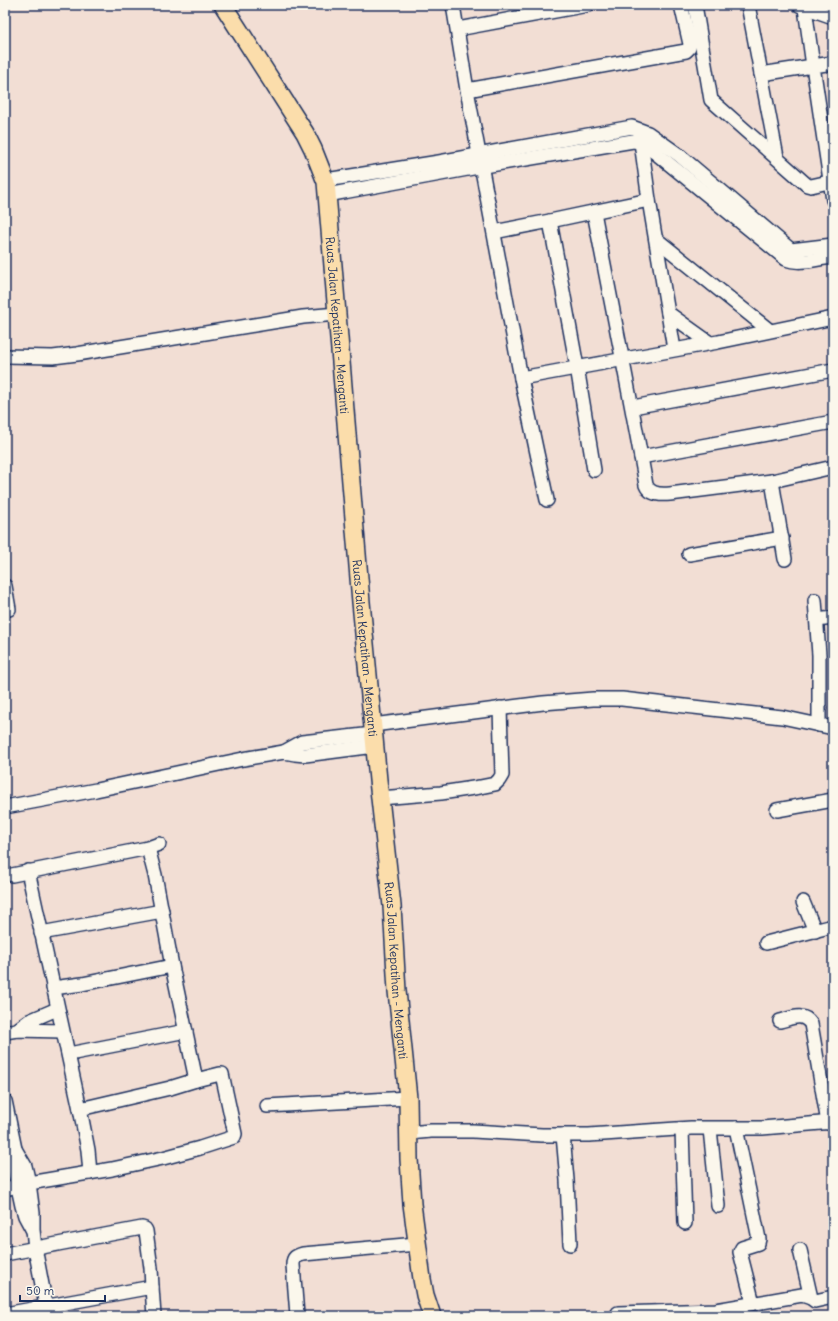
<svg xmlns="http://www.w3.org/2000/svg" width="838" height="1321" font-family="Delius,sans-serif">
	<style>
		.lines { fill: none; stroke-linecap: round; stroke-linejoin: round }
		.minor-casing { stroke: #1b2f5e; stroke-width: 16 }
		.major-casing { stroke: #1b2f5e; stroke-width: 20 }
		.minor { stroke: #fbf7ec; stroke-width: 13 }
		.major { stroke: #fbddab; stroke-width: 17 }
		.labels { text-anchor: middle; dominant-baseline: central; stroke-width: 3; stroke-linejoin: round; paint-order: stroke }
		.street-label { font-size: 12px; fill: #1b2f5e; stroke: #fbf7ec }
	</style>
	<rect width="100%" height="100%" fill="#f2ded4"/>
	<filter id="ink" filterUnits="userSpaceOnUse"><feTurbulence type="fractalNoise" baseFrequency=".025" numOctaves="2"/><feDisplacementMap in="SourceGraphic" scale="8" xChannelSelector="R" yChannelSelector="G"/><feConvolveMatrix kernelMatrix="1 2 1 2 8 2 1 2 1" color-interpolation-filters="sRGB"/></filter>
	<g filter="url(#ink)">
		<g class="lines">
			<defs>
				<g id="minor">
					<polyline points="453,5 467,90 521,378 547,500"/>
					<polyline points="695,5 711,100 807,185 811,186 833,181"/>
					<polyline points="748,5 777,157"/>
					<polyline points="799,5 833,17"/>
					<polyline points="458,29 588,5"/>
					<polyline points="833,63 813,66 833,200"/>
					<polyline points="761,74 813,66 805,8"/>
					<polyline points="467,90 686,51 689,48 690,44 681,5"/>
					<polyline points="640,135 649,200 674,349"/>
					<polyline points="326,180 439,162 632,127 648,133 679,155 791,250 833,245"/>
					<path d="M327 195 473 168 633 141 640 142 647 146 786 259C800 265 818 258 833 257"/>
					<path d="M594 212C611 303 630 394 646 485 650 495 661 495 670 494L772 481 833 467"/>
					<polyline points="550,221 577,367 594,470"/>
					<polyline points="494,232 550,221 649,200"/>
					<polyline points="656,239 769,330"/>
					<polyline points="668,313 710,343"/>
					<polyline points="5,356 53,357 77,354 303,317 337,314"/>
					<polyline points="521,378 718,342 833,318"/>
					<polyline points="633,407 833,370"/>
					<polyline points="641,457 833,422"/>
					<polyline points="772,481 785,559"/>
					<polyline points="689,554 782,538"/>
					<polyline points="5,586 9,609"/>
					<polyline points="815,600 819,655 819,725"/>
					<polyline points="817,620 833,618"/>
					<polyline points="373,725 543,703 593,699 622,699 782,717 833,728"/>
					<polyline points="284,752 302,742 373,734"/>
					<polyline points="380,798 441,793 480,787 495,784 499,780 502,775 500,708"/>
					<polyline points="5,807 96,790 243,759 284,752 295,754 305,755 375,746"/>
					<polyline points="777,810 833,800"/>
					<polyline points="28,871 80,1109 88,1150 90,1173"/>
					<polyline points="12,875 148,848 159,844"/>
					<polyline points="803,902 815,931"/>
					<polyline points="41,933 162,911"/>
					<polyline points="766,943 833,926"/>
					<polyline points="53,988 82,984 172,966"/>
					<path d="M780 1021C792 1018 803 1012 811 1024L828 1123"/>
					<polyline points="17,1030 29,1021 57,1009"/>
					<polyline points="5,1032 17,1030 62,1031"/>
					<polyline points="69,1054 186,1031"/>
					<polyline points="5,1101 15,1149 14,1169 22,1206 25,1216 32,1229"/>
					<polyline points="267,1106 408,1098"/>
					<polyline points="80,1109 170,1088 196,1080"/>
					<polyline points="736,1128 759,1239 758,1243 742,1248 740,1252 753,1303"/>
					<polyline points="682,1129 685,1223"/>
					<polyline points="710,1129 718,1206"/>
					<polyline points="409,1133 431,1131 473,1131 542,1135 589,1135 691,1128 762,1128 833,1122"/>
					<polyline points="563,1135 567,1180 570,1244"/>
					<polyline points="15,1149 25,1166 29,1183 33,1213 33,1230 35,1248 48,1316"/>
					<polyline points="5,1189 29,1183 112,1169 163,1158 200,1148 234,1137 235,1134 222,1074 220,1074 196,1080 172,966 155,875 148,848"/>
					<polyline points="800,1250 811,1298"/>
					<polyline points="5,1254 142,1228 145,1229 146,1231 151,1268 152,1287"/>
					<polyline points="618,1313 716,1310 802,1295 811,1298 815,1301 833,1297"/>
					<polyline points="5,1314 152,1287 154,1316"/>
					<path d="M297 1315 293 1265C293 1257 296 1256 303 1254L417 1244"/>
				</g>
				<g id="major">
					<path id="s1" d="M223 5 305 133 313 149 326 182 361 602 378 780 392 906 397 991 408 1098 409 1159 412 1204 422 1279 425 1295 432 1316"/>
				</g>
			</defs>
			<!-- minor casing -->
			<use href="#minor" class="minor-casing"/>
			<!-- major casing -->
			<use href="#major" class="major-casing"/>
			<!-- minor -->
			<use href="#minor" class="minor"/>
			<!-- major -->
			<use href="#major" class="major"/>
		</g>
	</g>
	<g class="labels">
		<!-- street labels -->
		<g class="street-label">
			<text stroke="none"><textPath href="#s1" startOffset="349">Ruas Jalan Kepatihan - Menganti</textPath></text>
			<text stroke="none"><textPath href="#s1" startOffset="673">Ruas Jalan Kepatihan - Menganti</textPath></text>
			<text stroke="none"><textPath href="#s1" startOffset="997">Ruas Jalan Kepatihan - Menganti</textPath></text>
		</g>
	</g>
	<!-- margin -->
	<rect width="838" height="1321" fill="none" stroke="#fbf7ec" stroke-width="20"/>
	<rect x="10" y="10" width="818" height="1301" fill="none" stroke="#1b2f5e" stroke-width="1.5" filter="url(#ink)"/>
	<!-- scale -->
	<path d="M20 1295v6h85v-6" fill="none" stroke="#1b2f5e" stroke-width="2"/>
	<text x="26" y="1295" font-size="12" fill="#1b2f5e" stroke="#fbf7ec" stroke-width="3" paint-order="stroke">50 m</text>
</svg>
